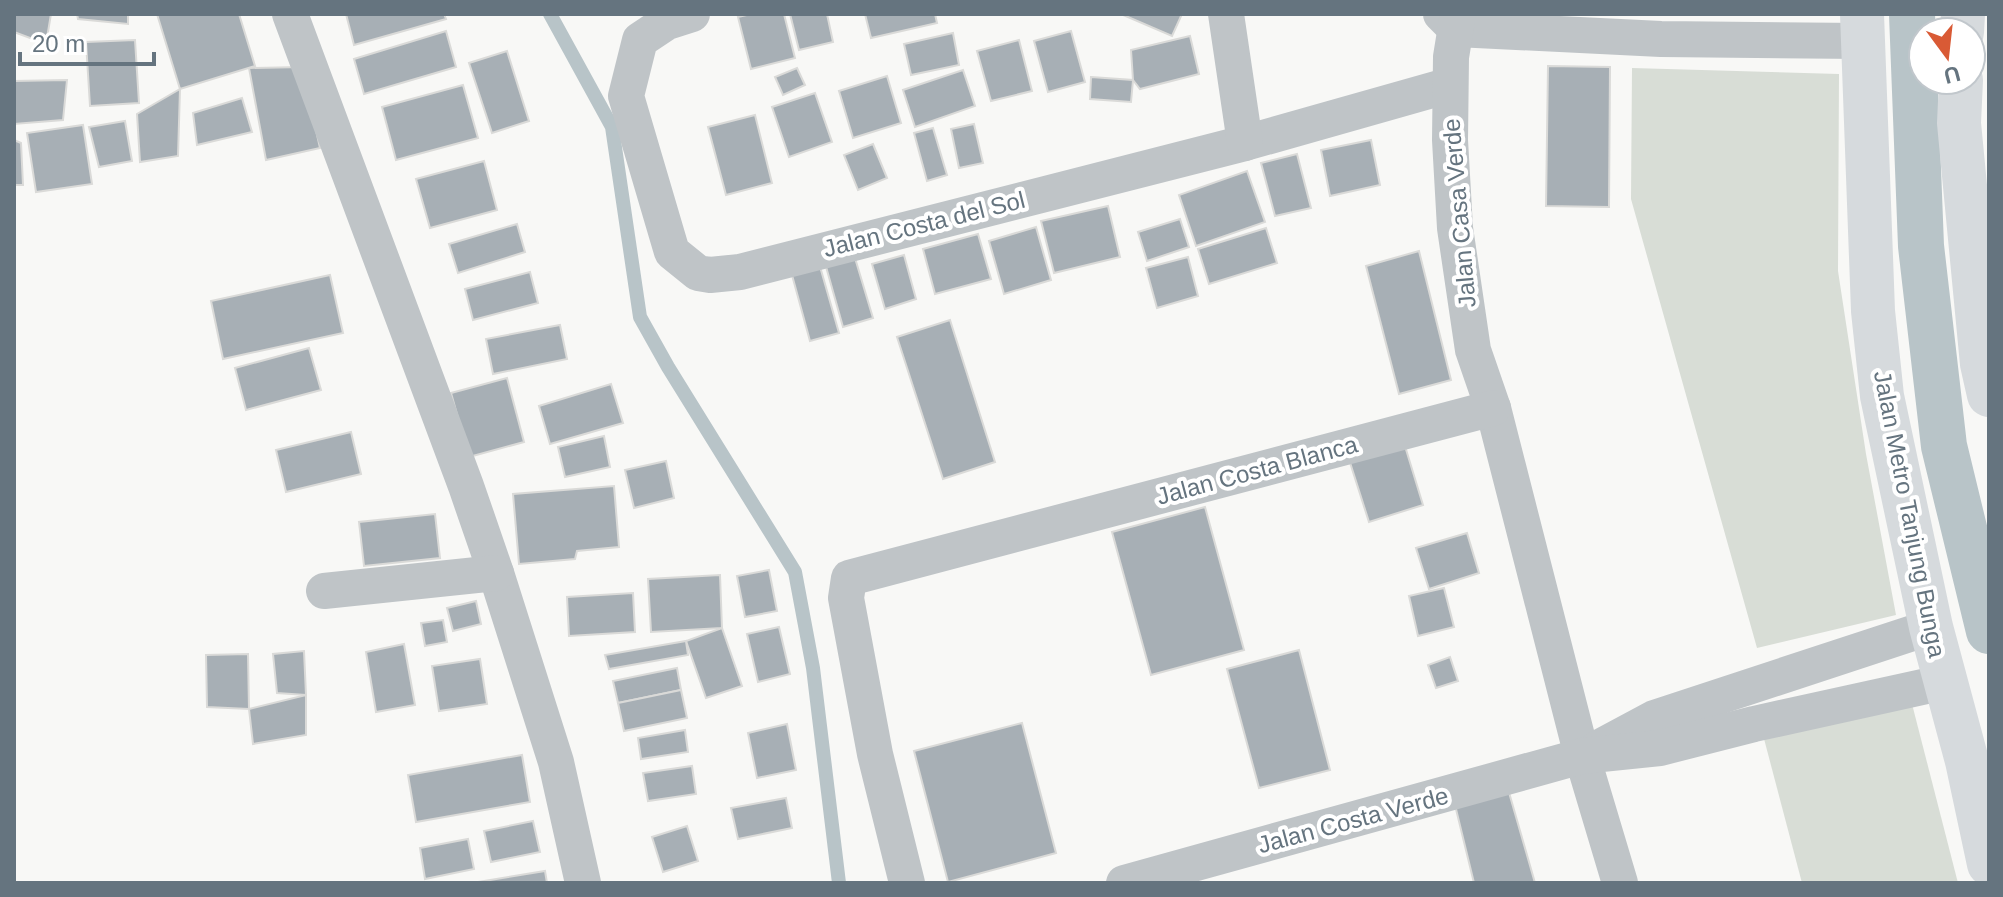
<svg xmlns="http://www.w3.org/2000/svg" width="2003" height="897" font-family="Arial,sans-serif">
	<style>
		.green { fill: #d8ddd6 }
		.lines { fill: none; stroke-linecap: round; stroke-linejoin: round }
		.stream { stroke: #b8c4c8; stroke-width: 14 }
		.canal { stroke: #b8c4c8; stroke-width: 46 }
		.building { fill: #a7afb5; stroke: #dadad8; stroke-width: 2 }
		.street { stroke: #bfc4c7; stroke-width: 36 }
		.secondary { stroke: #d6dadd; stroke-width: 44 }
		.labels { text-anchor: middle; dominant-baseline: central; stroke-width: 8; stroke-linejoin: round; paint-order: stroke }
		.street-label { font-size: 24px; fill: #65747f; stroke: #fff }
	</style>
	<rect width="100%" height="100%" fill="#f8f8f6"/>
	<!-- green -->
	<g class="green">
		<polygon points="1632,68 1839,74 1838,271 1866,454 1896,615 1757,648 1631,199"/>
		<polygon points="1912,704 1958,883 1802,883 1763,735"/>
	</g>
	<g class="lines">
		<!-- stream -->
		<polyline class="stream" points="550,14 612,127 640,317 668,367 795,572 813,668 839,883"/>
		<!-- canal -->
		<polyline class="canal" points="1912,14 1921,246 1944,446 1989,631"/>
	</g>
	<!-- building -->
	<g class="building">
		<polygon points="15,14 51,14 46,44 14,32"/>
		<polygon points="77,14 128,14 128,24 78,19"/>
		<polygon points="157,14 239,14 255,66 180,89"/>
		<polygon points="346,14 444,14 446,19 354,45"/>
		<polygon points="751,14 784,14 795,58 751,69 738,17"/>
		<polygon points="790,14 827,14 833,42 799,50"/>
		<polygon points="865,14 935,14 937,23 871,38"/>
		<polygon points="1121,14 1182,14 1172,36"/>
		<polygon points="446,31 456,67 364,94 354,59"/>
		<polygon points="1071,31 1085,82 1048,92 1034,41"/>
		<polygon points="953,33 959,65 911,75 904,44"/>
		<polygon points="1190,36 1199,74 1140,89 1133,80 1131,50"/>
		<polygon points="135,40 139,103 90,106 86,42"/>
		<polygon points="1019,40 1032,91 991,101 977,51"/>
		<polygon points="507,51 529,121 492,133 469,63"/>
		<polygon points="1548,66 1610,67 1609,207 1546,206"/>
		<polygon points="302,67 320,148 266,160 249,68"/>
		<polygon points="797,68 805,85 783,95 775,77"/>
		<polygon points="963,70 975,106 915,127 903,90"/>
		<polygon points="887,76 901,123 853,138 839,91"/>
		<polygon points="1091,77 1133,80 1131,102 1090,99"/>
		<polygon points="67,80 63,120 14,124 14,81"/>
		<polygon points="463,85 478,138 396,160 382,107"/>
		<polygon points="180,89 178,156 140,162 137,114"/>
		<polygon points="815,93 832,142 789,157 772,107"/>
		<polygon points="242,98 252,132 197,145 193,113"/>
		<polygon points="755,115 772,183 726,195 708,127"/>
		<polygon points="125,121 132,161 99,167 89,127"/>
		<polygon points="974,124 983,163 959,168 951,129"/>
		<polygon points="83,125 92,184 36,192 27,133"/>
		<polygon points="933,128 947,175 927,181 914,133"/>
		<polygon points="14,140 21,143 23,185 14,185"/>
		<polygon points="1371,140 1380,185 1330,196 1321,150"/>
		<polygon points="873,144 887,178 858,190 844,155"/>
		<polygon points="1297,154 1311,208 1275,216 1261,163"/>
		<polygon points="484,161 497,210 430,228 416,179"/>
		<polygon points="1247,171 1265,222 1196,246 1179,195"/>
		<polygon points="1108,206 1120,257 1054,273 1041,221"/>
		<polygon points="1180,219 1189,247 1147,261 1138,232"/>
		<polygon points="517,224 525,252 458,273 449,244"/>
		<polygon points="1036,227 1051,280 1004,294 989,241"/>
		<polygon points="1266,228 1277,263 1209,284 1198,249"/>
		<polygon points="978,234 991,279 935,294 923,249"/>
		<polygon points="852,248 873,318 843,327 823,256"/>
		<polygon points="1419,251 1451,380 1399,394 1366,266"/>
		<polygon points="904,255 916,299 885,309 872,264"/>
		<polygon points="817,256 839,333 810,341 789,264"/>
		<polygon points="1188,257 1198,296 1157,308 1146,268"/>
		<polygon points="530,272 538,303 473,320 465,289"/>
		<polygon points="330,275 343,333 223,359 211,301"/>
		<polygon points="950,320 995,462 943,479 897,337"/>
		<polygon points="560,325 567,359 493,374 486,339"/>
		<polygon points="309,348 321,390 246,410 235,368"/>
		<polygon points="507,378 524,442 469,457 451,393"/>
		<polygon points="611,384 623,423 550,444 539,406"/>
		<polygon points="351,432 361,474 286,492 276,450"/>
		<polygon points="1401,433 1423,505 1369,522 1346,450"/>
		<polygon points="604,436 610,467 565,477 558,447"/>
		<polygon points="666,461 674,498 634,508 625,470"/>
		<polygon points="614,486 619,547 577,551 575,559 519,564 513,494"/>
		<polygon points="1205,507 1244,650 1151,675 1112,532"/>
		<polygon points="435,514 440,558 364,566 359,522"/>
		<polygon points="1467,533 1479,573 1429,589 1416,548"/>
		<polygon points="769,570 777,611 745,617 737,576"/>
		<polygon points="720,575 722,628 651,632 648,579"/>
		<polygon points="1444,588 1454,627 1418,636 1409,596"/>
		<polygon points="633,593 635,632 569,636 567,597"/>
		<polygon points="476,601 481,624 453,631 447,608"/>
		<polygon points="443,620 447,642 425,646 421,623"/>
		<polygon points="779,627 790,674 758,682 747,634"/>
		<polygon points="722,628 742,686 706,698 686,641"/>
		<polygon points="686,641 688,655 609,669 605,655"/>
		<polygon points="404,644 415,705 376,712 366,652"/>
		<polygon points="1299,650 1330,770 1259,788 1227,669"/>
		<polygon points="304,651 306,695 277,693 273,654"/>
		<polygon points="248,654 249,709 207,707 206,655"/>
		<polygon points="1450,657 1458,681 1436,688 1428,665"/>
		<polygon points="480,659 487,704 439,711 432,666"/>
		<polygon points="677,668 681,690 618,703 613,681"/>
		<polygon points="681,690 687,718 624,731 618,703"/>
		<polygon points="306,695 306,735 253,744 249,709"/>
		<polygon points="1022,723 1056,853 948,882 914,751"/>
		<polygon points="787,724 796,770 757,778 748,733"/>
		<polygon points="685,730 688,752 641,759 638,738"/>
		<polygon points="522,755 530,802 416,822 408,775"/>
		<polygon points="692,766 696,794 648,801 643,773"/>
		<polygon points="1508,789 1535,883 1474,883 1455,805"/>
		<polygon points="786,798 792,828 738,839 731,808"/>
		<polygon points="533,821 540,852 491,862 484,831"/>
		<polygon points="687,826 698,861 663,872 652,837"/>
		<polygon points="468,839 474,869 425,879 420,848"/>
		<polygon points="545,871 547,883 472,883"/>
	</g>
	<g class="lines">
		<!-- street -->
		<g class="street">
			<polyline points="290,14 466,486 496,573 556,762 583,883"/>
			<polyline points="692,14 667,22 640,40 626,96 672,252 698,273 710,275 740,272 1245,143 1450,85"/>
			<polyline points="1226,14 1245,143"/>
			<polyline points="1441,14 1456,29 1661,39 1862,41"/>
			<polyline points="1458,14 1451,57 1450,140 1455,228 1473,350 1493,408 1582,756 1620,883"/>
			<polyline points="324,591 496,573"/>
			<polyline points="1598,748 1654,718 1931,627"/>
			<polyline points="907,883 875,754 846,598 849,578 1493,408"/>
			<polyline points="1124,883 1582,756 1660,748 1754,724 1945,682"/>
		</g>
		<!-- secondary -->
		<g class="secondary">
			<polyline points="1862,14 1873,311 1882,396 1931,627 1967,761 1989,864"/>
			<polyline points="1962,32 1963,14"/>
			<polyline points="1961,80 1959,123 1982,364 1989,395"/>
		</g>
	</g>
	<g class="labels">
		<!-- street labels -->
		<g class="street-label">
			<text transform="translate(1459 213) rotate(-95)">Jalan Casa Verde</text>
			<text transform="translate(924 224) rotate(-14)">Jalan Costa del Sol</text>
			<text transform="translate(1257 470) rotate(-15)">Jalan Costa Blanca</text>
			<text transform="translate(1910 514) rotate(79)">Jalan Metro Tanjung Bunga</text>
			<text transform="translate(1353 820) rotate(-15)">Jalan Costa Verde</text>
		</g>
	</g>
	<!-- border -->
	<rect width="2003" height="897" fill="none" stroke="#65747f" stroke-width="32"/>
	<!-- north arrow -->
	<g transform="translate(1947 56) rotate(165)"><circle r="38" fill="#ffffff" stroke="#c1c7cc" stroke-width="2"/>
	<path d="M0-6L14 30L0 20L-14 30Z" fill="#d95a35"/>
	<text y="-12" font-size="22" font-weight="bold" text-anchor="middle" fill="#65747f">U</text>
	</g>
	<!-- scale -->
	<path d="M20 52v12h134v-12" fill="none" stroke="#65747f" stroke-width="4"/>
	<text x="32" y="52" font-size="24" fill="#65747f" stroke="#ffffff" stroke-width="6" paint-order="stroke">20 m</text>
</svg>
